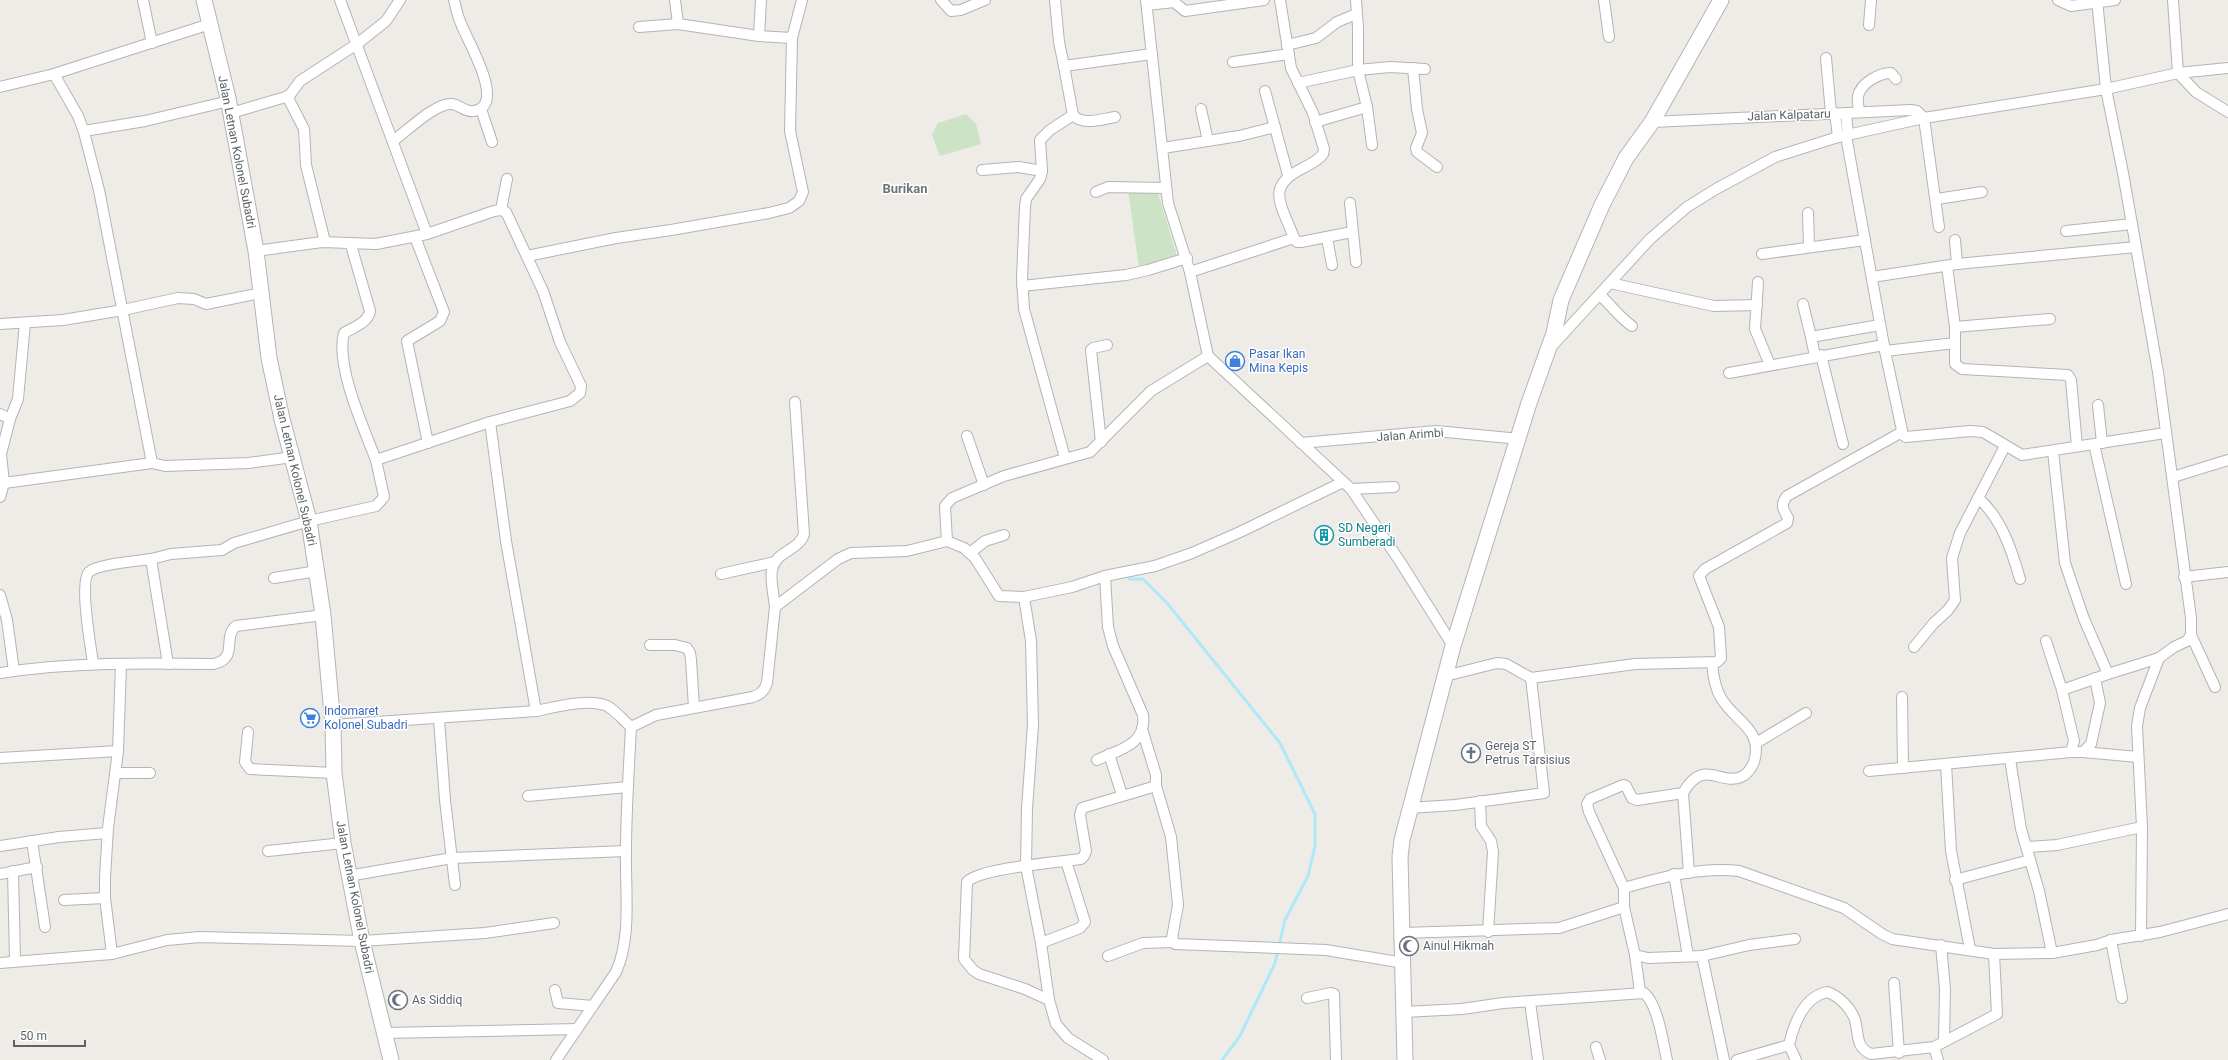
<svg xmlns="http://www.w3.org/2000/svg" width="2228" height="1060" font-family="Roboto,sans-serif">
	<style>
		.green { fill: #cce4c5 }
		.lines { fill: none; stroke-linecap: round; stroke-linejoin: round }
		.stream { stroke: #aee9f8; stroke-width: 3 }
		.street-casing { stroke: #b1b5b7; stroke-width: 12 }
		.secondary-casing { stroke: #b1b5b8; stroke-width: 17 }
		.street { stroke: #fff; stroke-width: 10 }
		.secondary { stroke: #fff; stroke-width: 15 }
		.labels { text-anchor: middle; dominant-baseline: central; stroke-width: 3; stroke-linejoin: round; paint-order: stroke }
		.street-label { font-size: 12px; fill: #5e6365; stroke: #fff }
		.shop-label { font-size: 12px; fill: #366cbe; stroke: #fff; text-anchor: start }
		.culture-label { font-size: 12px; fill: #0d838f; stroke: #fff; text-anchor: start }
		.worship-label { font-size: 12px; fill: #5b616d; stroke: #fff; text-anchor: start }
		.neighbourhood-label { font-size: 13px; font-weight: bold; fill: #6f7577; stroke: #fff }
	</style>
	<rect width="100%" height="100%" fill="#efebe6"/>
	<!-- green -->
	<g class="green">
		<polygon points="966,114 976,124 981,144 940,156 932,135 938,123"/>
		<polygon points="1128,190 1157,190 1177,256 1139,268"/>
	</g>
	<g class="lines">
		<!-- stream -->
		<polyline class="stream" points="1129,579 1143,579 1167,603 1280,743 1315,814 1315,846 1308,876 1285,920 1275,963 1240,1036 1222,1060"/>
		<defs>
			<g id="street">
				<polyline points="143,0 152,43"/>
				<polyline points="675,0 678,24 759,36 792,38 802,0"/>
				<polyline points="941,0 951,11 961,10 985,0"/>
				<polyline points="1055,0 1059,42 1064,66 1152,54"/>
				<polyline points="1146,0 1168,203 1190,272 1208,356 1351,489 1401,563 1453,646"/>
				<polyline points="1356,0 1358,27 1358,70 1367,107 1372,145"/>
				<polyline points="1604,0 1609,37"/>
				<polyline points="2058,0 2071,6 2115,0"/>
				<polyline points="2097,0 2106,89 2123,173 2158,372 2191,618 2191,635 2187,641 2174,647 2159,658 2140,708 2137,726 2142,827 2141,936"/>
				<polyline points="2173,0 2178,73 2196,92 2228,112"/>
				<polyline points="1147,5 1174,2 1185,11 1264,0"/>
				<polyline points="1869,25 1871,0"/>
				<polyline points="639,27 678,24"/>
				<polyline points="759,36 761,0"/>
				<polyline points="1287,45 1316,38 1337,22 1356,14"/>
				<polyline points="1826,58 1831,113"/>
				<polyline points="1233,62 1289,54"/>
				<path d="M1064 66 1073 115C1083 126 1102 119 1115 117"/>
				<polyline points="1413,68 1417,109 1422,133 1416,148 1417,152 1437,167"/>
				<polyline points="54,74 78,116 84,132 99,190 152,463 165,466 248,463 293,457"/>
				<polyline points="1298,83 1358,70 1390,67 1425,69"/>
				<polyline points="0,87 54,74 210,24"/>
				<polyline points="1265,91 1288,175"/>
				<polyline points="287,96 304,129 306,165 325,242"/>
				<polyline points="481,109 492,142"/>
				<polyline points="1201,109 1208,141"/>
				<path d="M1859 112C1859 107 1857 101 1858 96 1861 83 1879 73 1891 73L1896 79"/>
				<polyline points="231,113 289,96 300,81 357,44 386,21 400,0"/>
				<polyline points="1835,113 1838,137"/>
				<polyline points="1846,113 1848,135"/>
				<polyline points="1315,122 1367,107"/>
				<polyline points="1652,122 1911,110 1917,111 1924,118 1939,227"/>
				<polyline points="84,131 145,121 229,101"/>
				<polyline points="1846,136 1885,351 1903,435 1906,437 1970,431 1983,432 2022,455 2165,433"/>
				<path d="M393 141C406 132 436 102 452 104 460 105 466 113 474 111 507 106 468 42 462 26 458 18 456 9 454 0"/>
				<polyline points="1163,148 1239,136 1275,127"/>
				<polyline points="982,170 1019,167 1042,171"/>
				<polyline points="1096,192 1108,187 1166,188"/>
				<polyline points="1937,199 1982,192"/>
				<polyline points="1350,203 1356,262"/>
				<polyline points="501,210 507,179"/>
				<polyline points="1808,213 1809,247"/>
				<polyline points="2066,231 2132,224"/>
				<polyline points="415,237 444,312 440,321 407,341 428,443"/>
				<polyline points="1294,238 1297,242 1301,242 1352,232"/>
				<polyline points="1327,238 1332,265"/>
				<polyline points="1955,240 1957,264"/>
				<path d="M351 245 370 311C368 323 354 327 344 333 335 365 364 429 376 460"/>
				<polyline points="256,251 322,242 376,244 427,234 340,0"/>
				<polyline points="1762,254 1865,240"/>
				<polyline points="527,256 616,238 671,230 769,213 789,208 799,201 803,192 790,131 792,38"/>
				<polyline points="1947,266 1955,327 1955,364 1962,369 2068,375 2071,380 2077,446"/>
				<path d="M1190 272 1294 238C1282 205 1264 187 1303 168 1310 164 1318 161 1323 154L1324 149 1313 113 1291 68 1280 0"/>
				<polyline points="1872,277 1957,264 2136,247"/>
				<polyline points="1758,282 1755,329 1770,365"/>
				<polyline points="1610,283 1714,306 1757,305"/>
				<polyline points="1022,286 1126,275 1148,270 1187,258"/>
				<path d="M1600 295C1611 305 1619 317 1632 326"/>
				<polyline points="1803,304 1811,337 1880,325"/>
				<polyline points="0,324 63,320 123,310 178,298 194,299 206,304 261,293"/>
				<polyline points="1955,327 2050,319"/>
				<polyline points="1811,337 1815,356"/>
				<polyline points="1552,346 1650,239 1687,207 1716,189 1775,157 1838,137 1924,118 2106,89 2178,73 2228,68"/>
				<polyline points="1885,351 1955,343"/>
				<polyline points="1821,355 1843,444"/>
				<polyline points="1729,373 1884,345"/>
				<polyline points="2098,405 2102,443"/>
				<polyline points="0,414 10,419 1,454 4,483 0,497"/>
				<polyline points="10,419 18,399 25,323"/>
				<polyline points="490,422 506,541 536,711"/>
				<polyline points="967,436 984,485"/>
				<polyline points="1101,442 1091,350 1093,348 1107,345"/>
				<polyline points="1301,443 1436,431 1520,439"/>
				<polyline points="2094,444 2126,584"/>
				<polyline points="2053,451 2065,563 2084,619 2108,674"/>
				<polyline points="1065,458 1024,309 1022,278 1025,207 1026,199 1040,179 1042,171 1040,140 1050,130 1073,115"/>
				<polyline points="2173,477 2228,460"/>
				<polyline points="4,483 152,463"/>
				<polyline points="1351,489 1394,487"/>
				<path d="M1978 498C2001 517 2012 551 2020 579"/>
				<polyline points="947,541 945,506 952,498 1004,476 1090,452 1151,391 1208,356"/>
				<polyline points="970,553 985,541 1004,535"/>
				<polyline points="721,574 775,562"/>
				<polyline points="2184,577 2228,572"/>
				<polyline points="274,578 317,571"/>
				<polyline points="0,595 7,620 14,671"/>
				<polyline points="1024,597 1031,641 1033,725 1027,809 1026,866 1041,943 1049,1000 1056,1024 1068,1038 1103,1060"/>
				<path d="M775 607C774 596 770 581 772 570 775 551 799 551 804 534L795 402"/>
				<polyline points="2191,635 2215,687"/>
				<polyline points="2046,641 2062,690"/>
				<polyline points="650,645 675,645 687,648 690,653 691,660 694,707"/>
				<polyline points="1914,647 1933,624 1948,610 1955,600 1952,558 1960,533 2005,446"/>
				<path d="M93 663C91 648 79 582 89 572 97 564 138 561 151 559"/>
				<polyline points="168,664 151,559 171,554 222,550 234,543 309,521 376,506 384,497 376,460 490,422 570,401 580,393 581,386 560,342 543,291 506,212 501,210 494,211 427,234"/>
				<polyline points="121,665 118,751 108,828 105,877 105,898 112,954 167,940 200,937 362,941 485,933 554,923"/>
				<path d="M0 673C71 662 143 663 214 664 239 658 222 637 236 626L323 615"/>
				<path d="M1445 676 1497 663 1506 664 1531 678 1635 664 1717 662 1721 658 1719 627 1699 576 1705 569 1787 523 1788 518C1783 509 1780 505 1787 496L1902 432"/>
				<polyline points="1902,697 1903,768"/>
				<polyline points="439,719 445,800 455,885"/>
				<path d="M333 725 536 711C555 707 589 698 607 706 615 710 624 721 631 727"/>
				<path d="M631 727 656 715 753 697C761 694 764 691 767 683L775 607 838 559 851 553 907 551 947 541 964 548 975 558 999 596 1024 597 1072 587 1105 576 1155 566 1192 553 1240 532 1343 482"/>
				<polyline points="1142,729 1156,775 1156,786 1171,837 1178,905 1172,938 1175,944 1326,950 1404,963"/>
				<polyline points="248,732 245,762 250,769 334,773"/>
				<polyline points="1756,743 1806,713"/>
				<polyline points="2071,752 2083,752 2091,744 2100,703 2095,678"/>
				<polyline points="2083,752 2138,757"/>
				<polyline points="1109,754 1122,795"/>
				<polyline points="0,758 118,751"/>
				<polyline points="2010,759 2021,829 2039,891 2052,953"/>
				<path d="M1097 760C1117 750 1147 746 1143 715L1113 646 1108 627 1105 576"/>
				<polyline points="1946,764 1951,851 1970,949"/>
				<polyline points="1869,771 2071,752 2074,741 2062,690 2108,674 2159,658"/>
				<polyline points="115,773 150,773"/>
				<polyline points="528,796 628,787"/>
				<polyline points="1480,801 1481,826 1491,841 1493,852 1488,932"/>
				<polyline points="1409,808 1455,805 1544,793 1531,678"/>
				<polyline points="32,841 45,927"/>
				<polyline points="0,846 59,837 107,833"/>
				<polyline points="2027,847 2057,845 2142,827"/>
				<polyline points="268,851 343,843"/>
				<polyline points="13,871 15,961"/>
				<path d="M1689 873 1683 793C1704 757 1720 786 1741 777 1748 774 1751 769 1754 762 1764 729 1735 722 1721 698 1715 688 1713 675 1712 663"/>
				<polyline points="0,874 37,867"/>
				<polyline points="1674,874 1688,956"/>
				<polyline points="348,876 452,858 626,851"/>
				<polyline points="1955,880 2030,860"/>
				<polyline points="1624,888 1589,812 1587,804 1590,799 1623,785 1626,786 1632,798 1637,800 1683,793"/>
				<polyline points="64,900 105,898"/>
				<polyline points="1624,907 1635,955 1648,958 1702,956 1749,945 1795,939"/>
				<path d="M1403 933 1559 928 1624 907V888C1662 877 1700 867 1739 871L1844 908 1882 934 1892 939 1994 954 2052 953 2097 945 2111 940 2160 932 2228 914"/>
				<polyline points="2111,940 2122,998"/>
				<polyline points="1041,943 1080,928 1085,922 1066,861"/>
				<polyline points="1941,945 1945,989 1944,1041"/>
				<polyline points="1635,955 1640,992"/>
				<polyline points="1108,956 1143,943 1173,942"/>
				<polyline points="1702,956 1724,1060"/>
				<polyline points="0,963 112,954"/>
				<polyline points="1894,983 1899,1053"/>
				<polyline points="555,990 558,1003 593,1006"/>
				<polyline points="1307,998 1331,993 1334,994 1336,1060"/>
				<path d="M1049 1000 1025 989 979 974 973 970 964 959 967 882C979 868 1059 862 1081 859L1084 856 1086 851 1080 815 1082 808 1156 786"/>
				<polyline points="1530,1002 1538,1060"/>
				<path d="M1404 1012 1462 1009 1503 1003 1644 993C1658 1004 1663 1043 1667 1060"/>
				<polyline points="384,1033 577,1029"/>
				<polyline points="1596,1047 1600,1060"/>
				<polyline points="1934,1047 1938,1060"/>
				<path d="M556 1060 616 972C632 936 625 890 626 851 626 810 629 768 631 727"/>
				<polyline points="1737,1060 1789,1045"/>
				<path d="M1796 1060 1789 1045C1794 1023 1804 997 1827 992 1839 996 1851 1008 1855 1020 1859 1034 1855 1047 1871 1054L1934 1047 1997 1014 1994 954"/>
			</g>
			<g id="secondary">
				<polyline points="204,0 228,98 256,251 269,358 282,419 309,521 323,615 333,725 334,773 343,843 362,941 391,1060"/>
				<polyline points="1405,1060 1400,857 1402,840 1453,646 1529,403 1554,333 1561,300 1602,205 1626,158 1652,122 1721,0"/>
			</g>
		</defs>
		<!-- street casing -->
		<use href="#street" class="street-casing"/>
		<!-- secondary casing -->
		<use href="#secondary" class="secondary-casing"/>
		<!-- street -->
		<use href="#street" class="street"/>
		<!-- secondary -->
		<use href="#secondary" class="secondary"/>
	</g>
	<!-- icons -->
	<defs>
		<symbol id="shop-ring" viewBox="-11 -11 22 22"><circle r="9.5" fill="#fff" stroke="#3f7fe0" stroke-width="1.5"/><path d="M-5-2.5h2.3a2.7 3.5 0 0 1 5.4 0H5L5.5 6h-11ZM-1.5-2.5h3a1.5 2.3 0 0 0-3 0Z" fill="#3f7fe0"/></symbol>
		<symbol id="building-ring" viewBox="-11 -11 22 22"><circle r="9.5" fill="#fff" stroke="#0f9aa8" stroke-width="1.5"/><path d="M-4-6H4V6H1V3H-1V6H-4ZM-2.5-4.3h1.7v1.8h-1.7ZM.8-4.3h1.7v1.8H.8ZM-2.5-1h1.7V.8h-1.7ZM.8-1h1.7V.8H.8Z" fill="#0f9aa8"/></symbol>
		<symbol id="supermarket-ring" viewBox="-11 -11 22 22"><circle r="9.5" fill="#fff" stroke="#3f7fe0" stroke-width="1.5"/><path d="M-6-5.5h2.5l.6 2H6L4.5 2H-2.5L-4.4-4H-6ZM-1.5 3.2a1.3 1.3 0 1 0 .1 0ZM3 3.2a1.3 1.3 0 1 0 .1 0Z" fill="#3f7fe0"/></symbol>
		<symbol id="church-ring" viewBox="-11 -11 22 22"><circle r="9.5" fill="#fff" stroke="#6b7280" stroke-width="1.5"/><path d="M-1.2-6h2.4v3.5h3.3v2.4h-3.3V6h-2.4V-.1h-3.3v-2.4h3.3Z" fill="#6b7280"/></symbol>
		<symbol id="mosque-ring" viewBox="-11 -11 22 22"><circle r="9.5" fill="#fff" stroke="#6b7280" stroke-width="1.5"/><path d="M3.5-4.9A6 6 0 1 0 3.5 4.9A5 5 0 1 1 3.5-4.9Z" fill="#6b7280"/></symbol>
	</defs>
	<g fill-rule="evenodd">
		<use href="#shop-ring" x="1224" y="350" width="22" height="22"/>
		<use href="#building-ring" x="1313" y="524" width="22" height="22"/>
		<use href="#supermarket-ring" x="299" y="707" width="22" height="22"/>
		<use href="#church-ring" x="1460" y="742" width="22" height="22"/>
		<use href="#mosque-ring" x="1398" y="935" width="22" height="22"/>
		<use href="#mosque-ring" x="387" y="989" width="22" height="22"/>
	</g>
	<g class="labels">
		<!-- street labels -->
		<g class="street-label">
			<text transform="translate(1789 115) rotate(-2)">Jalan Kalpataru</text>
			<text transform="translate(237 152) rotate(79)">Jalan Letnan Kolonel Subadri</text>
			<text transform="translate(1410 435) rotate(-4)">Jalan Arimbi</text>
			<text transform="translate(295 470) rotate(77)">Jalan Letnan Kolonel Subadri</text>
			<text transform="translate(355 897) rotate(79)">Jalan Letnan Kolonel Subadri</text>
		</g>
		<!-- shop labels -->
		<g class="shop-label">
			<text x="1249" y="354">Pasar Ikan<tspan x="1249" dy="14">Mina Kepis</tspan></text>
			<text x="324" y="711">Indomaret<tspan x="324" dy="14">Kolonel Subadri</tspan></text>
		</g>
		<!-- culture labels -->
		<g class="culture-label">
			<text x="1338" y="528">SD Negeri<tspan x="1338" dy="14">Sumberadi</tspan></text>
		</g>
		<!-- worship labels -->
		<g class="worship-label">
			<text x="1485" y="746">Gereja ST<tspan x="1485" dy="14">Petrus Tarsisius</tspan></text>
			<text x="1423" y="946">Ainul Hikmah</text>
			<text x="412" y="1000">As Siddiq</text>
		</g>
		<!-- neighbourhood labels -->
		<g class="neighbourhood-label">
			<text x="905" y="188">Burikan</text>
		</g>
	</g>
	<!-- scale -->
	<path d="M14 1040v6h71v-6" fill="none" stroke="#5e6365" stroke-width="2"/>
	<text x="20" y="1040" font-size="12" fill="#5e6365" stroke="#ffffff" stroke-width="3" paint-order="stroke">50 m</text>
</svg>
